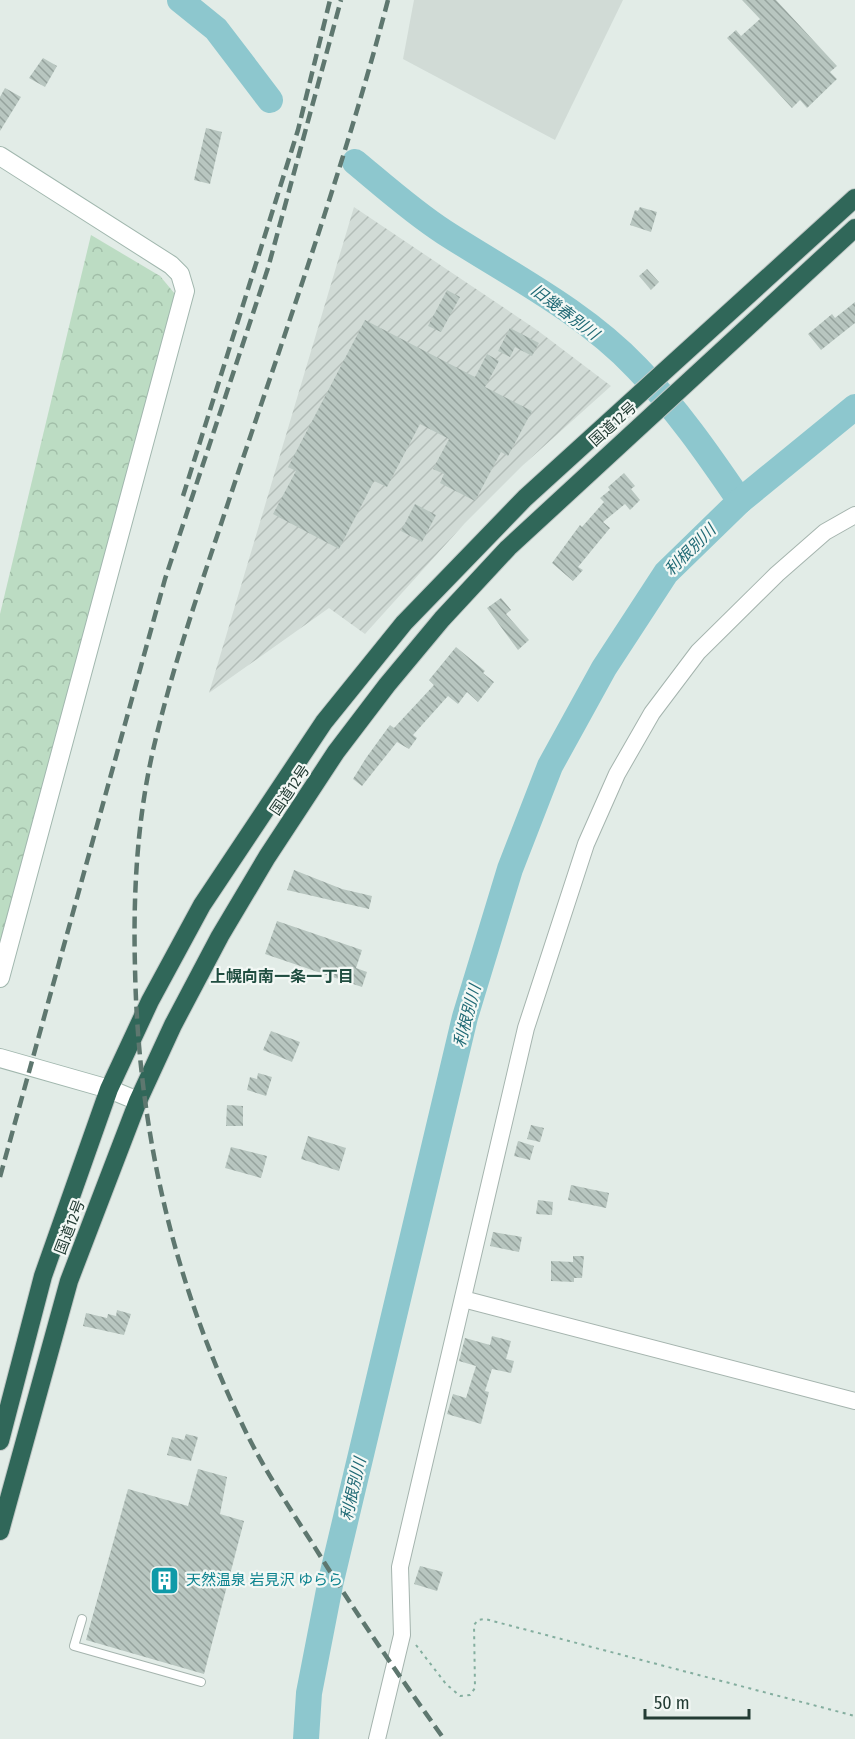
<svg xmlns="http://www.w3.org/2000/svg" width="855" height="1739" font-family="'Fira Sans Condensed','Noto Sans JP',sans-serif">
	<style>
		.built { fill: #d1dbd6 }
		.industrial { fill: url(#industrial-furrows) }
		.forest { fill: url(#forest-crowns) }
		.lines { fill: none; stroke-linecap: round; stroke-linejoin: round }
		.river { stroke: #8dc7ce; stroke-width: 26 }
		.building { fill: url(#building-back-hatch) }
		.lane-casing { stroke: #a5b4ae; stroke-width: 10 }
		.street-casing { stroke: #a5b4ae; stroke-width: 18 }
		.secondary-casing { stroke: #a1b7ae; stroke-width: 20 }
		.highway-casing { stroke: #c1c8c6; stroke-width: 20 }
		.path { stroke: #84ae9f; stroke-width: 2; stroke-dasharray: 3 4.5; stroke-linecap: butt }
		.lane { stroke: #fff; stroke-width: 8 }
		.street { stroke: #fff; stroke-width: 16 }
		.secondary { stroke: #fff; stroke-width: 18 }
		.highway { stroke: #306759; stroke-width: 18 }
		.rail { stroke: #5e776f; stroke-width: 4.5; stroke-dasharray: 12 6; stroke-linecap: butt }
		.labels { text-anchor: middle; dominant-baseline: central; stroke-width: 4.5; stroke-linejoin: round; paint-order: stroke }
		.street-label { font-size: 15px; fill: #233c34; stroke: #f3f8f5 }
		.culture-label { font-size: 15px; fill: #0d838f; stroke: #f3f8f5; text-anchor: start }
		.water-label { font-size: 16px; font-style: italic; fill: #206a75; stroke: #f3f8f5 }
		.neighbourhood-label { font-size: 16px; font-weight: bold; fill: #204d40; stroke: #f3f8f5 }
	</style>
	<defs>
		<pattern id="industrial-furrows" width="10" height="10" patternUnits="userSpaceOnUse" patternTransform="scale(1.5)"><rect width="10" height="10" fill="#d1dbd6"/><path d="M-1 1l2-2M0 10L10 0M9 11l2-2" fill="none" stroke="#b3bdb8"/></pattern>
		<pattern id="forest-crowns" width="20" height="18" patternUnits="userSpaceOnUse" patternTransform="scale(1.5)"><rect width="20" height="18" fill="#bcdcc3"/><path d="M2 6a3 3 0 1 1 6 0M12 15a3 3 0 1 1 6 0" fill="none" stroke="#a1bea8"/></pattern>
		<pattern id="building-back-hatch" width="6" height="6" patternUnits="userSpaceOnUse" patternTransform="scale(1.5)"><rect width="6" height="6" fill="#b8c6c0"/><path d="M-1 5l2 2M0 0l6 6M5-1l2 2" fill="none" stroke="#95a29d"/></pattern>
	</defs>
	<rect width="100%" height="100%" fill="#e2ece7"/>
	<!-- built -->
	<polygon class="built" points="414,0 623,0 555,140 403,59"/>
	<!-- industrial -->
	<polygon class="industrial" points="354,207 537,330 611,386 522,466 465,523 365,634 329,608 209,693"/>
	<!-- forest -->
	<polygon class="forest" points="91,235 160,276 175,294 0,942 0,614"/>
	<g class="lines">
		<!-- river -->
		<g class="river">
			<polyline points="180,0 216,29 270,100"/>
			<path d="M355 162C384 186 413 212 444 232 509 274 583 311 637 368 676 408 708 454 740 501"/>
			<polyline points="306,1739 309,1693 330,1585 465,1017 510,869 550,766 604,668 666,573 740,501 855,407"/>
		</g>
	</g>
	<!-- building -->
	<g class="building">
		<polygon points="742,0 776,0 837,66 830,72 837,79 807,108 800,100 792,108 727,38 736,30 741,36 760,19"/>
		<polygon points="43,58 57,66 45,87 29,78"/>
		<polygon points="5,88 21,97 0,131 0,97"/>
		<polygon points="206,128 222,132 210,184 194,180"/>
		<polygon points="640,207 657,212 651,232 630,225 635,210 638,211"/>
		<polygon points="647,269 659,282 651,290 639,276"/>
		<polygon points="447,290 460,297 441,332 428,326"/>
		<polygon points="855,302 855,323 821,350 808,334 832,314 835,318"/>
		<polygon points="365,320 475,377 487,354 499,361 485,387 532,411 508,456 501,452 475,501 440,483 444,474 433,469 449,439 420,424 387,487 374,481 339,549 273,514 296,471 288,467"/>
		<polygon points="510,328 539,343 532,356 515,347 510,357 498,351"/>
		<polygon points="624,473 635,486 631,489 640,500 630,510 625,504 603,522 610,528 578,567 583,570 573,581 552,563 580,525 582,527 604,502 600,498 610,490 608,487"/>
		<polygon points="415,504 436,515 422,542 401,531"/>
		<polygon points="501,598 511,610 506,614 529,640 518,650 487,608"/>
		<polygon points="456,647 485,671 483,673 494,682 478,702 467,692 458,704 448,696 413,735 417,738 409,749 397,742 362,786 353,779 366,758 390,725 394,728 434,685 429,680"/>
		<polygon points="294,870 342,889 372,896 369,909 287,890"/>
		<polygon points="277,921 362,950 356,968 367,972 362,987 265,954"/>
		<polygon points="271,1031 300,1042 292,1062 263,1050"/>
		<polygon points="258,1073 272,1077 266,1096 247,1090 250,1077 257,1079"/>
		<polygon points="227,1105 243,1106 243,1126 226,1126"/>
		<polygon points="531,1125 544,1128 540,1142 527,1139"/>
		<polygon points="308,1136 346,1148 339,1171 301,1159"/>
		<polygon points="518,1141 534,1146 530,1160 514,1156"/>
		<polygon points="231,1147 267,1156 261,1178 225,1168"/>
		<polygon points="571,1185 609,1193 606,1208 568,1200"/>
		<polygon points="538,1200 553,1202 552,1215 536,1214"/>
		<polygon points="493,1232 522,1237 519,1252 490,1246"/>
		<polygon points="573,1256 584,1256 582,1278 574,1278 574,1282 551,1281 551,1261 573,1262"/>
		<polygon points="117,1310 131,1314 124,1335 83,1326 86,1313 107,1318 108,1314 116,1316"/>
		<polygon points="492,1336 511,1341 506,1359 514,1361 511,1373 492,1369 485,1391 489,1392 481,1424 447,1414 453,1394 466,1398 476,1366 459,1361 465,1338 490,1345"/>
		<polygon points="186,1434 198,1437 191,1461 167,1455 172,1437 184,1440"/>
		<polygon points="198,1469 227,1477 220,1514 244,1521 204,1674 86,1640 128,1489 188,1506"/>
		<polygon points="420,1566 443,1572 437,1591 414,1584"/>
	</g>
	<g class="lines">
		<defs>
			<polyline id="lane" points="82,1619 74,1646 201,1682"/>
			<g id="street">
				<polyline points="463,1299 855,1401"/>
				<polyline points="377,1739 402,1635 400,1567 526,1028 586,844 617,774 652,713 698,652 777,574 825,532 855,515"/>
			</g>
			<g id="secondary">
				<polyline points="0,156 171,265 180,274 185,291 0,978"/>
				<polyline points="0,1058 109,1089 138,1101"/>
			</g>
			<g id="highway">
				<polyline points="0,1441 43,1276 109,1089 150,1001 202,905 324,722 404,623 525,498 855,198"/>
				<polyline points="0,1531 69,1281 138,1101 173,1025 220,936 267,857 336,752 387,685 442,619 508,548 855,228"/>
			</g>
		</defs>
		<!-- lane casing -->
		<use href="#lane" class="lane-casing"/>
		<!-- street casing -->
		<use href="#street" class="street-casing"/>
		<!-- secondary casing -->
		<use href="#secondary" class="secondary-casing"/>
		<!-- highway casing -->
		<use href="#highway" class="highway-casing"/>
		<!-- path -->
		<polyline class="path" points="416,1645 446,1684 460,1696 470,1695 475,1688 474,1625 478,1620 485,1619 855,1716"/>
		<!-- lane -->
		<use href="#lane" class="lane"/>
		<!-- street -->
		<use href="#street" class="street"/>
		<!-- secondary -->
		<use href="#secondary" class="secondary"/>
		<!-- highway -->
		<use href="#highway" class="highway"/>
		<!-- rail -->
		<g class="rail">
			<path d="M388 0C344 168 285 332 230 497 203 579 174 661 154 746 137 819 133 893 135 968 138 1128 173 1282 243 1426 263 1468 289 1507 314 1546 355 1612 399 1676 444 1739"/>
			<polyline points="183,496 298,130 330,0"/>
			<polyline points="0,1177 165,579 268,268 341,0"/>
		</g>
	</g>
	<!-- icons -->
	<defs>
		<symbol id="building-square" viewBox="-11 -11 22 22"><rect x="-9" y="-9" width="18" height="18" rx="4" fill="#0f9aa8" stroke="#f3f8f5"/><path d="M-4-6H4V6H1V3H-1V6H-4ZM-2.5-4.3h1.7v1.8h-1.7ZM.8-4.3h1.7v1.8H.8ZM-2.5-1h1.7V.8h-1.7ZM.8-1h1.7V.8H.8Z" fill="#fff"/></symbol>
	</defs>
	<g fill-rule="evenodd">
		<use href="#building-square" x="148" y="1564" width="33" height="33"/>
	</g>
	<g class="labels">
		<!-- street labels -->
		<g class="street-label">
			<text transform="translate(613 424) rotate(-42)">国道12号</text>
			<text transform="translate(290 790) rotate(-56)">国道12号</text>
			<text transform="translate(70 1227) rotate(-69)">国道12号</text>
		</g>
		<!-- culture labels -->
		<g class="culture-label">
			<text x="186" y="1580">天然温泉 岩見沢 ゆらら</text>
		</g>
		<!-- water labels -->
		<g class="water-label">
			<text transform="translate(565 312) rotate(37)">旧幾春別川</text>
			<text transform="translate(690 550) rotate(-45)">利根別川</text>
			<text transform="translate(467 1016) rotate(-75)">利根別川</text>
			<text transform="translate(353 1489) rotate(-77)">利根別川</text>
		</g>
		<!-- neighbourhood labels -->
		<g class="neighbourhood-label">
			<text x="282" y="976">上幌向南一条一丁目</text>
		</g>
	</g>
	<!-- scale -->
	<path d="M645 1709v9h104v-9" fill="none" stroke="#233c34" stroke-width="3"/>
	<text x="654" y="1709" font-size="18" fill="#233c34" stroke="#f3f8f5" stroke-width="4.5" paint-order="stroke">50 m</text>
</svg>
